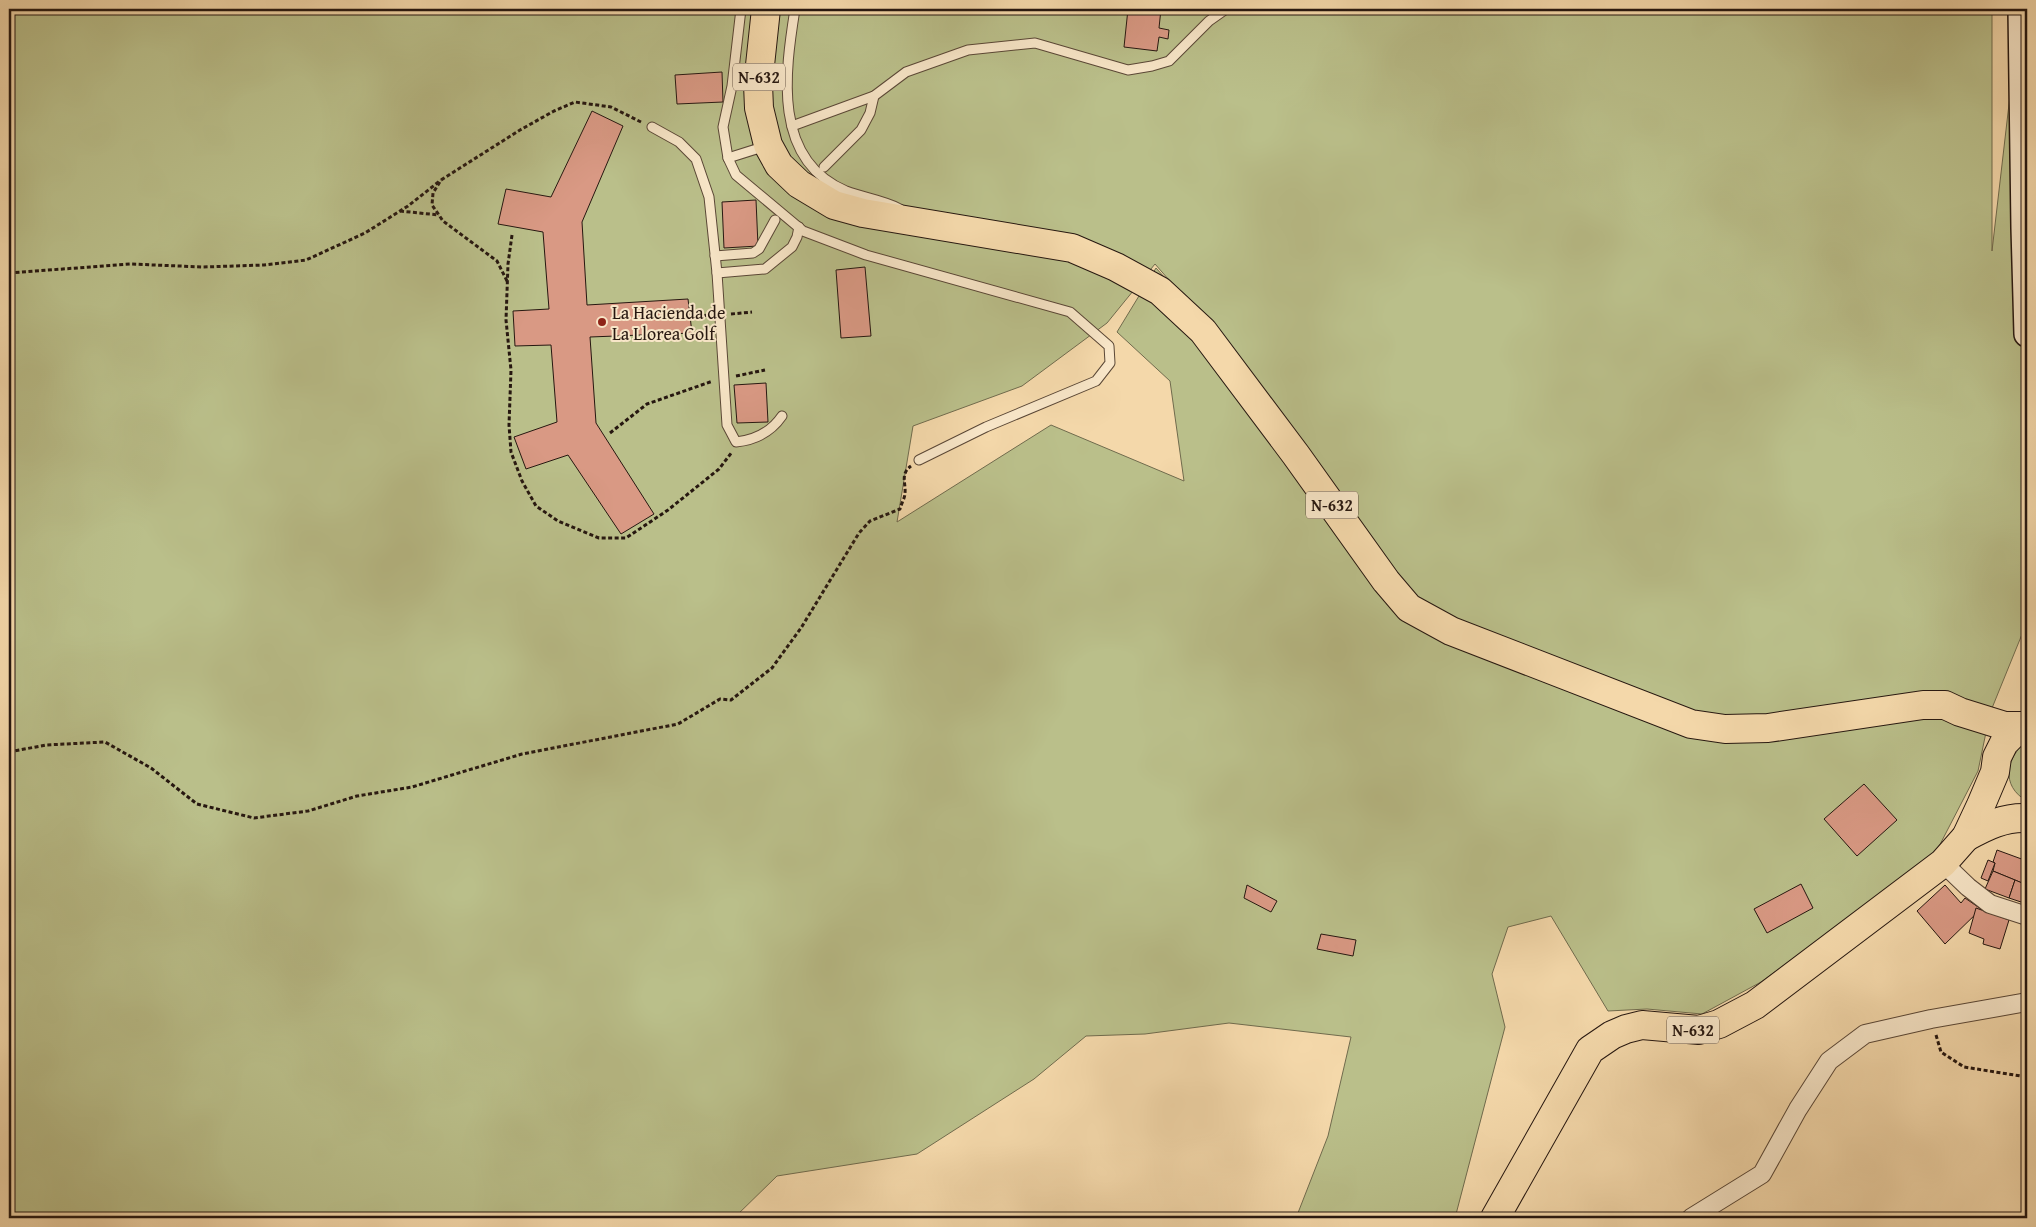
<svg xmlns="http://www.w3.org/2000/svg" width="2036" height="1227" font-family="'Gentium Book Plus',serif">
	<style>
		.green { fill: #babf8a; stroke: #706b4d; fill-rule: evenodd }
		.building { fill: #d99984; stroke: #261710 }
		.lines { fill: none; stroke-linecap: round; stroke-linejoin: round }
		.lane-casing { stroke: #5a4736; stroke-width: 11 }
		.street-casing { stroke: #5a4736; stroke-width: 20 }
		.secondary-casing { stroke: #261710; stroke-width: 28 }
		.highway-casing { stroke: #261710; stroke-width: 30 }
		.path { stroke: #261710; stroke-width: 3; stroke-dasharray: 4 2.5; stroke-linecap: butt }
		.lane { stroke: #f8e6c8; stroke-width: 9 }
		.street { stroke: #f8e6c8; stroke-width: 18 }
		.secondary { stroke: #f8e6c8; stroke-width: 25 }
		.highway { stroke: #f4d8aa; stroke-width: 28 }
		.poi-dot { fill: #8f2418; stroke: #f8e6c8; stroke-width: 2 }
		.labels { text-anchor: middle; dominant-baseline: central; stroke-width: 4; stroke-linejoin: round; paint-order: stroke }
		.shield { fill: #f8e6c8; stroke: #655547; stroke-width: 1 }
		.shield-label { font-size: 16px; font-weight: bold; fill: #261710 }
		.poi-label { font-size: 18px; fill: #261710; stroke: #f8e6c8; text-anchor: start }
	</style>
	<rect width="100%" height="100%" fill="#f4d8aa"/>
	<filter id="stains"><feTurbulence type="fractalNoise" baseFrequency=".004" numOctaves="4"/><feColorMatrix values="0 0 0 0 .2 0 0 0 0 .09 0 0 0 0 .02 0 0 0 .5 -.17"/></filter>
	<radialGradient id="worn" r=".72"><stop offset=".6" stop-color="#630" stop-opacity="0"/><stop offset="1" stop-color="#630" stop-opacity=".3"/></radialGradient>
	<!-- green -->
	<g class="green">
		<path d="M9 9H1992V251L2020 9H2027V622L1990 713 1978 771 1934 856 1761 982 1702 1014 1647 1009 1608 1011 1551 916 1508 927 1492 974 1505 1027 1455 1218H1296L1328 1136 1351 1037 1229 1023 1145 1034 1086 1036 1034 1079 917 1154 777 1176 734 1218H9ZM1155 264 1232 352 1156 268 1117 332 1170 381 1184 481 1051 425 897 522 913 426 1022 386 1107 323Z"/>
		<path d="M2027 741V801C2000 786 2006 757 2027 741Z"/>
	</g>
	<!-- building -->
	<g class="building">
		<polygon points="1128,9 1161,9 1159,28 1169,30 1168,39 1159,37 1157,51 1124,47"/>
		<polygon points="722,72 723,102 677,104 675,75"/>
		<polygon points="592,111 623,126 582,222 587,305 688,299 692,333 590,337 596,423 654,514 621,534 568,455 526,469 514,437 557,422 551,345 515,346 513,311 549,309 543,232 498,224 506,189 551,197"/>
		<polygon points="756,200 758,246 724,248 722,202"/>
		<polygon points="865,267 871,336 841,338 836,270"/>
		<polygon points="766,383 768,422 737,423 734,385"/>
		<polygon points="1864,784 1897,820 1857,856 1824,819"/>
		<polygon points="1997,850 2027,861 2027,885 1993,871 1995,863 1993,862"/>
		<polygon points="1988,860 1995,863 1988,881 1981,878"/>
		<polygon points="1993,871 2015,880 2009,898 1985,889"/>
		<polygon points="2015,880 2027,885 2024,903 2009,898"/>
		<polygon points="1801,884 1813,908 1767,933 1754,909"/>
		<polygon points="1247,885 1277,901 1271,912 1244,898"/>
		<polygon points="1945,885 1961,903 1965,898 1981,909 1945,944 1917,911"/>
		<polygon points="1976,908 2009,920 2000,949 1983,944 1984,939 1969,933"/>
		<polygon points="1321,934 1356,940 1353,956 1317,949"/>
	</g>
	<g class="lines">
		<defs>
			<g id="lane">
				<polyline points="741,9 732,86 723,127 728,158 736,175 803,231 866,255 1070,312 1109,346 1110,363 1096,381 986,427 919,460"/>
				<path d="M795 9C785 72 772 160 846 191 864 198 883 200 900 209"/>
				<polyline points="792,126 874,96 906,72 968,50 1035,43 1128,70 1152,66 1169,61 1209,21 1226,9"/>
				<path d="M652 127 679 142 696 159 709 197 717 273 727 425 736 442C756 440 771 432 782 416"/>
				<polyline points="728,158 766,146"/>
				<polyline points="824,167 861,130 870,113 874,96"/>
				<polyline points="715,256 753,253 759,249 775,220"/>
				<polyline points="717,273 765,269 792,247 797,237 799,227"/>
			</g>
			<g id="street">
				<polyline points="1943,863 1968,887 1990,904 2027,916"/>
				<polyline points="1691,1218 1762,1174 1798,1109 1829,1061 1865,1034 1931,1019 2027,1002"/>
			</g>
			<polyline id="secondary" points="2021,9 2024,228 2027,334"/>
			<g id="highway">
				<polyline points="766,9 758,84 759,108 768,145 779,165 799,184 834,205 863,213 1072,248 1116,267 1160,291 1203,331 1296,455 1386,581 1409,608 1451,631 1691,724 1725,729 1768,728 1923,705 1945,705 1960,712 2005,726 2027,726"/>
				<path d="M1966 837C1986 826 2004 817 2027 818"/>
				<polyline points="1495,1218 1590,1050 1612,1035 1626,1029 1642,1025 1699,1030 1719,1024 1755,1005 1943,863 1966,837 1981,805 1995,772 1997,757 2004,743 2014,733 2027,726"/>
			</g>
		</defs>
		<!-- lane casing -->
		<use href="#lane" class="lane-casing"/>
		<!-- street casing -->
		<use href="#street" class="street-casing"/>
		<!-- secondary casing -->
		<use href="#secondary" class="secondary-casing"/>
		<!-- highway casing -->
		<use href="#highway" class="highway-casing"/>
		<!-- path -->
		<g class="path">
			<polyline points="400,211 439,215"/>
			<polyline points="512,235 508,264 506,320 511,370 509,425 511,452 522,481 536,506 558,521 599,538 626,538 668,510 719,469 732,452"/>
			<polyline points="9,273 130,264 203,267 264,265 306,260 365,233 408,206 441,180"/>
			<polyline points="507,281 497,261 443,221 432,205 433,193 441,180 520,130 554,111 575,102 611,107 641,122"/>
			<polyline points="731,314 752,312"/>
			<polyline points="698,316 709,315"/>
			<polyline points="736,376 765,370"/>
			<polyline points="610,433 647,404 713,381"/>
			<path d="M9 752 46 745 105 742 151 768 197 804 254 818 308 811 357 796 412 787 522 754 678 724 720 699 731 700 772 668 801 628 859 533 870 521 900 509C901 504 905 498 905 493 906 483 900 474 911 466"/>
			<polyline points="1936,1035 1941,1052 1964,1067 2027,1077"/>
		</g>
		<!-- lane -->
		<use href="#lane" class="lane"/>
		<!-- street -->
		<use href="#street" class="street"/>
		<!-- secondary -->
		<use href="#secondary" class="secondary"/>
		<!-- highway -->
		<use href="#highway" class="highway"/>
	</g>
	<!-- markers -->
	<circle class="poi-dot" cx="602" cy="322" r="5"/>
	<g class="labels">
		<!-- shield labels -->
		<g class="shield">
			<rect x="733" y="63.5" width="52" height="27" rx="4"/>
			<rect x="1306" y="491.5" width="52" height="27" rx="4"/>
			<rect x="1667" y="1016.5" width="52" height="27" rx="4"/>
		</g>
		<g class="shield-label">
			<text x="759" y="77">N-632</text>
			<text x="1332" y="505">N-632</text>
			<text x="1693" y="1030">N-632</text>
		</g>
		<!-- poi labels -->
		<g class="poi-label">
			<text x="612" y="312">La Hacienda de<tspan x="612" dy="21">La Llorea Golf</tspan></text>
		</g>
	</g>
	<!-- margin -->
	<rect width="2036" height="1227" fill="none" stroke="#f4d8aa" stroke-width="30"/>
	<rect x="10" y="10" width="2016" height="1207" fill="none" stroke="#261710" stroke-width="2.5"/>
	<rect x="15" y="15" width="2006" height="1197" fill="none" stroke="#261710"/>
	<rect width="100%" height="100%" filter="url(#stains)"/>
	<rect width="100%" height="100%" fill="url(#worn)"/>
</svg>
